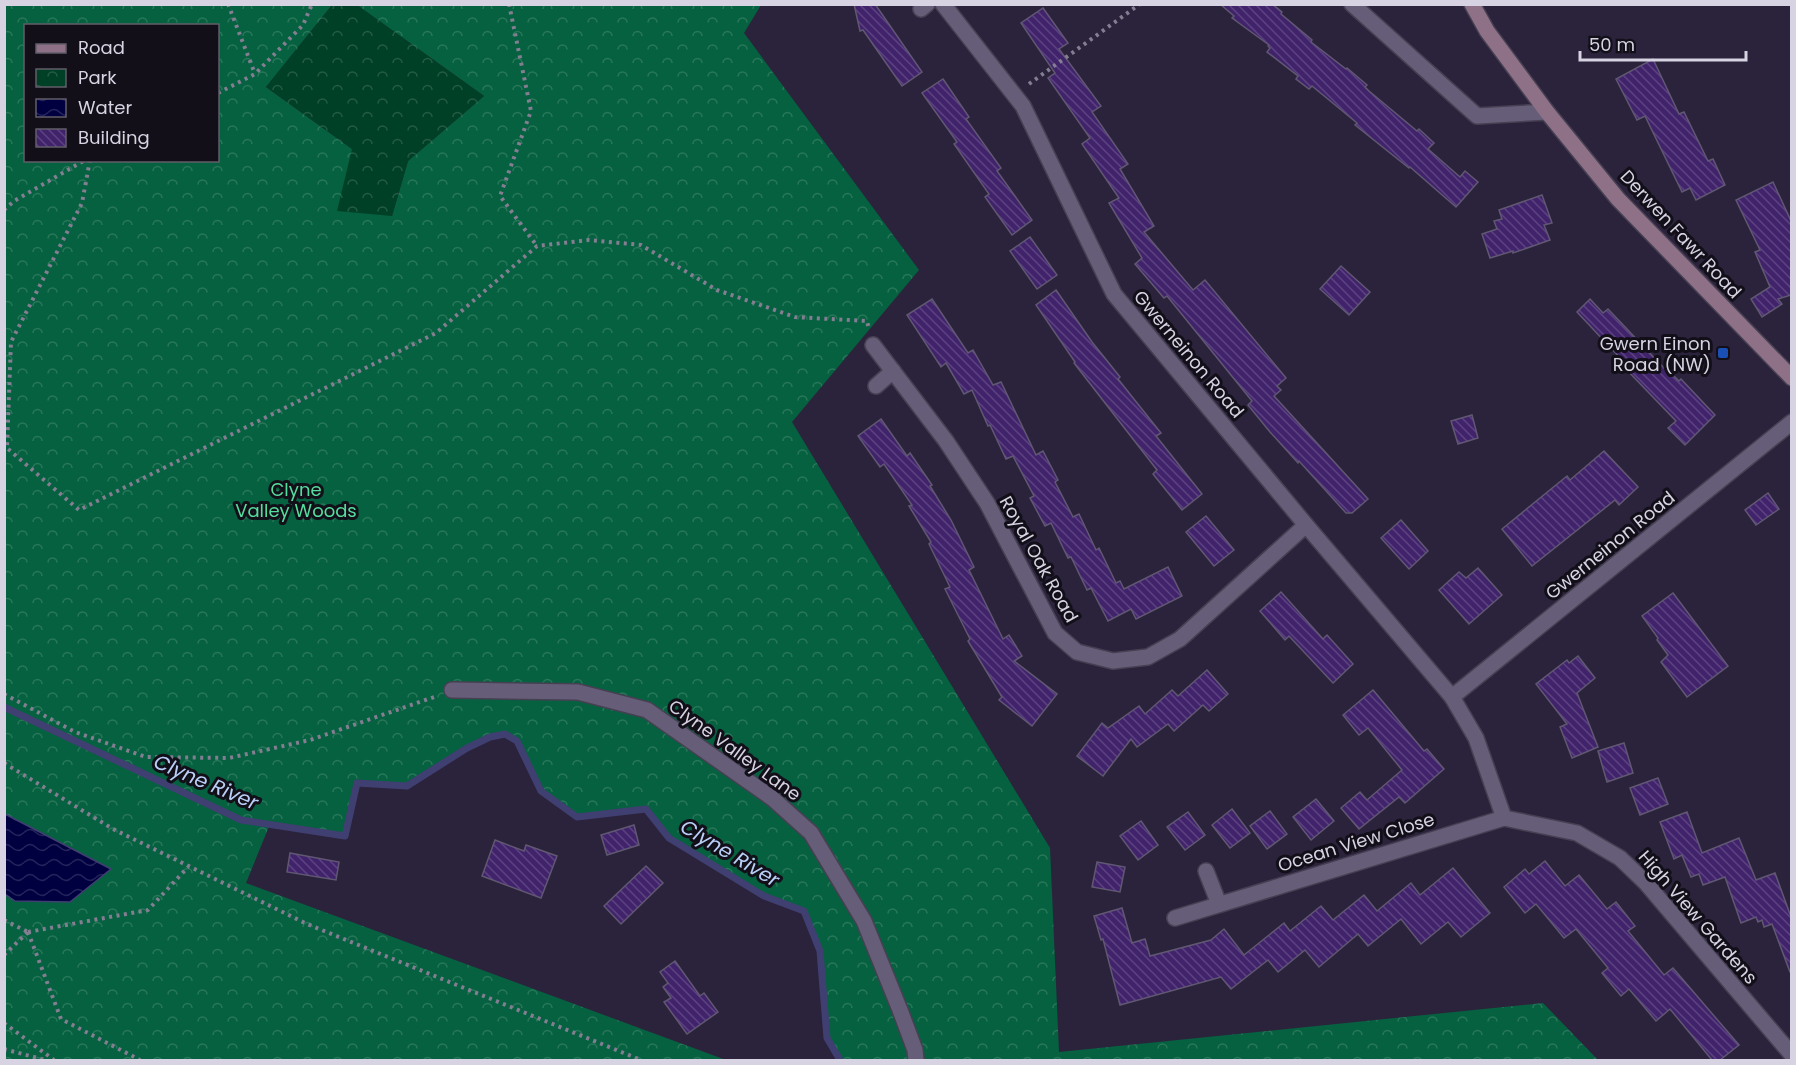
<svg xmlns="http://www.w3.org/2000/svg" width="1796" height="1065" font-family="Poppins,sans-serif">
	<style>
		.forest { fill: url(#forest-crowns); fill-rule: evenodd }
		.park { fill: url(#park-crowns) }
		.water { fill: url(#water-waves); stroke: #403f71; stroke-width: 1.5 }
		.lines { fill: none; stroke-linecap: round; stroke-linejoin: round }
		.stream { stroke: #403f71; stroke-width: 7 }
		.building { fill: url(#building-back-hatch); stroke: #605872; stroke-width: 1.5 }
		.street-casing { stroke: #474053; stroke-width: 18 }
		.secondary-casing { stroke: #474053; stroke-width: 18 }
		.path { stroke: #847e92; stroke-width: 4; stroke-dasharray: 3 4.5; stroke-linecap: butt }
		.street { stroke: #665e79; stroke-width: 15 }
		.secondary { stroke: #8e7186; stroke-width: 15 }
		.transit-dot { fill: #1a4fb4; stroke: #120f19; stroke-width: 2 }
		.labels { text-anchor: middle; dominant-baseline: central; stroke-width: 6; stroke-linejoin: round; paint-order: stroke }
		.street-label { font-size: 18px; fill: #d7d3e2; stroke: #120f19 }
		.poi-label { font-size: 18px; fill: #d7d3e2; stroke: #120f19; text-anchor: end }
		.park-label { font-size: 18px; fill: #54de9e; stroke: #120f19 }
		.water-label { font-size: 20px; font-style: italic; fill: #bacff7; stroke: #120f19 }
	</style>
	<defs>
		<pattern id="forest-crowns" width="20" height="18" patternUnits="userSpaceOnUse" patternTransform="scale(1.5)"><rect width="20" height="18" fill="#05613f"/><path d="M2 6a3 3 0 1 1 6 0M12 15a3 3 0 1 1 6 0" fill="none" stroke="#29775a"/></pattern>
		<pattern id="park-crowns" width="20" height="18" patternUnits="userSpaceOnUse" patternTransform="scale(1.5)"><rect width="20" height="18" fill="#004026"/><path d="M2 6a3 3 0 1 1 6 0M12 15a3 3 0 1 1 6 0" fill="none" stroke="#245b45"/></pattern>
		<pattern id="water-waves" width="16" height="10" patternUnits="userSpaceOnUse" patternTransform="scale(1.5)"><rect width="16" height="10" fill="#000041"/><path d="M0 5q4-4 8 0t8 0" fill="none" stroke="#24245c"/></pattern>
		<pattern id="building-back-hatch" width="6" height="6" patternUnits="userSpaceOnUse" patternTransform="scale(1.5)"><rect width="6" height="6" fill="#41236c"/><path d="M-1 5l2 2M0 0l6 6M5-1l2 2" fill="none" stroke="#5c4281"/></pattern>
	</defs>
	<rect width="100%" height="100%" fill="#2b233b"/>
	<!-- forest -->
	<path class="forest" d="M5 4 332 5 266 87 352 149 392 216 408 161 484 96 357 5H761L744 33 919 270 792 422 1050 848 1059 1052 1543 1003 1598 1060H840L827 1038 820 951 804 911 764 896 669 838 646 809 577 817 541 791 517 741 505 734 490 737 467 748 407 786 357 784 345 836 270 824 246 883 726 1060H5ZM26 26H218V160H26Z"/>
	<!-- park -->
	<polygon class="park" points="357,5 484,96 408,161 392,216 337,211 352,149 266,87 332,5"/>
	<!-- water -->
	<polygon class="water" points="5,814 111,869 70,902 15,901 5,894"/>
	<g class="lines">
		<!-- stream -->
		<polyline class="stream" points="4,707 241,820 345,836 357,783 407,786 467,748 490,737 505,734 517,741 541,791 577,817 646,809 669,838 764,896 804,911 820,951 827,1038 840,1060"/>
	</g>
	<!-- building -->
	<g class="building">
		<polygon points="854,4 875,4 922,72 902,86 863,30 860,31"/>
		<polygon points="1220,4 1272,4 1282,12 1281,14 1312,40 1311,42 1346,69 1347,68 1367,85 1365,87 1369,91 1417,131 1419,129 1434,143 1428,149 1460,177 1465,171 1478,182 1456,207 1410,167 1409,168 1355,125 1357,123 1312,86 1309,89 1296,79 1298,76 1267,52 1270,48 1268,46 1269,45 1232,18 1234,16"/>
		<polygon points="1043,8 1068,43 1059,49 1101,106 1092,112 1128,164 1120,169 1154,226 1144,232 1193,290 1205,280 1286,378 1277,386 1281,390 1274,396 1368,499 1352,513 1346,513 1299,461 1298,463 1270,432 1248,405 1252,401 1167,296 1164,298 1135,264 1142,258 1109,203 1119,198 1082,144 1090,138 1048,78 1055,73 1021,23"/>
		<polygon points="1653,59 1679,114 1684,112 1708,161 1713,159 1725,185 1696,200 1690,188 1682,192 1645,116 1637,120 1616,79"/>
		<polygon points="943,79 969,117 966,119 1001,168 997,171 1032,220 1012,235 985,197 989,194 954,144 957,142 922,93"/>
		<polygon points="1773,182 1791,221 1791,295 1778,299 1782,304 1762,317 1751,299 1770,287 1755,252 1760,250 1736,200"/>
		<polygon points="1542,195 1552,223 1544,225 1550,240 1513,253 1513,251 1490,258 1482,234 1497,229 1494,221 1502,219 1499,210"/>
		<polygon points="1030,237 1057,275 1037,289 1010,251"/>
		<polygon points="1341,266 1370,292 1349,315 1320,289"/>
		<polygon points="1056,290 1092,342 1120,377 1118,379 1161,433 1156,436 1202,494 1182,510 1153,474 1157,470 1074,363 1075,362 1036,305"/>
		<polygon points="932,299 968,353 973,350 993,385 1001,382 1036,455 1043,451 1058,480 1055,482 1073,517 1079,514 1096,550 1099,548 1116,583 1120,581 1124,589 1168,567 1182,596 1136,619 1131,609 1108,621 1091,588 1087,590 1071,557 1068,558 1051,523 1045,526 1030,498 1034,496 1013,456 1006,459 990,425 988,426 972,390 964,394 946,363 941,367 907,315"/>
		<polygon points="1590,299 1603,313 1608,309 1664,368 1665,367 1679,381 1681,379 1715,415 1685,445 1668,428 1676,421 1620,363 1623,361 1577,312"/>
		<polygon points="1472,415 1478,438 1458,444 1451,421"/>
		<polygon points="881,419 907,456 910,453 932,485 930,486 951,520 974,567 969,570 1003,639 1009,635 1022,656 1014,661 1057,694 1032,726 999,700 1002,697 968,641 970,639 945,589 950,587 929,544 931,542 909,506 912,505 884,464 880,467 858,436"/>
		<polygon points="1604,451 1638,487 1619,505 1615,500 1532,566 1502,529 1567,476 1570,480"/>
		<polygon points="1768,493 1779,509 1756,525 1745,510"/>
		<polygon points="1206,516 1234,550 1214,566 1186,532"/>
		<polygon points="1401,520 1428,551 1409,569 1381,538"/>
		<polygon points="1478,568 1502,595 1469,624 1439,590 1459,572 1466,578"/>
		<polygon points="1281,592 1323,639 1327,635 1353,664 1333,683 1289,636 1285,640 1260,611"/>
		<polygon points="1673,593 1728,666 1687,697 1661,662 1668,655 1657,640 1658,638 1642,616"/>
		<polygon points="1578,656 1595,678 1577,693 1598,747 1572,758 1560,727 1567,724 1536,684 1567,660 1569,663"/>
		<polygon points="1207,670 1228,694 1209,711 1203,705 1174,731 1168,724 1137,747 1131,739 1103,776 1077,756 1102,723 1108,728 1139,706 1145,714 1172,690 1178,696"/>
		<polygon points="1373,690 1424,751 1427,749 1444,769 1405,803 1399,797 1359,829 1341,808 1360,792 1367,800 1402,770 1368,728 1359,735 1343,715"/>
		<polygon points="1624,743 1633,773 1607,782 1598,751"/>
		<polygon points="1658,778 1668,804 1640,815 1630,788"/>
		<polygon points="1316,799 1334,821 1311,840 1293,817"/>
		<polygon points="1232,809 1250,833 1230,848 1212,825"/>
		<polygon points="1270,811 1287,834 1267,849 1250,826"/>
		<polygon points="1188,812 1205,835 1185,850 1167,827"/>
		<polygon points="1687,812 1702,853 1739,838 1756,880 1775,873 1791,917 1791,972 1790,972 1772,924 1764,927 1762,920 1758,922 1756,917 1741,923 1725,877 1703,885 1699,874 1691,877 1682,855 1674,859 1660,822"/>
		<polygon points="1141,821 1158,845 1138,860 1120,836"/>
		<polygon points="634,825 639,845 607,855 601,835"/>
		<polygon points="495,840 524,851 526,845 557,856 541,898 482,876"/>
		<polygon points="290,853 339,862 336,880 287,872"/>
		<polygon points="1545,861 1565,886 1579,875 1607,909 1616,902 1635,926 1628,931 1664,975 1673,968 1739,1045 1720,1060 1712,1060 1670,1009 1656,1021 1629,989 1621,996 1602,973 1608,968 1576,929 1564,938 1536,904 1525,913 1504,887 1525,869 1529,874"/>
		<polygon points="1097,862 1125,867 1120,892 1092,887"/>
		<polygon points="646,866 663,883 621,924 604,906"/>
		<polygon points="1453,868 1490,913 1461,937 1448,922 1421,944 1401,919 1368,946 1358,934 1319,967 1305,950 1278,972 1268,960 1231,989 1221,977 1120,1005 1103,939 1101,940 1094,916 1122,908 1132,943 1145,939 1150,956 1211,940 1224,929 1244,955 1284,923 1290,931 1321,906 1333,920 1364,895 1377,911 1411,883 1420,895"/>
		<polygon points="675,961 700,996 704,993 718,1012 687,1034 664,1002 671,998 663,987 668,983 660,972"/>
	</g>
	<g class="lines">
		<defs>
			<g id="street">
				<polyline points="943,4 1023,106 1114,294 1306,525 1452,697 1476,738 1504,818 1577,833 1620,858 1645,882 1792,1055"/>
				<polyline points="1352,4 1477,116 1547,112"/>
				<polyline points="921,9 927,4"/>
				<polyline points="873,345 946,441 987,503 1055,633 1077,652 1113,661 1148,657 1180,639 1306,525"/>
				<polyline points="876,386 893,371"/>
				<polyline points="452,690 578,692 647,710 772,798 811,833 864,921 900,1010 915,1050 916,1060"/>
				<polyline points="1452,697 1792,422"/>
				<polyline points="1206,871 1219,904"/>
				<polyline points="1175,918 1504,818"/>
			</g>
			<polyline id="secondary" points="1472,4 1487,31 1547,112 1618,199 1792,378"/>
		</defs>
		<!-- street casing -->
		<use href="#street" class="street-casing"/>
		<!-- secondary casing -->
		<use href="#secondary" class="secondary-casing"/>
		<!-- path -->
		<g class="path">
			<polyline points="228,4 255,74"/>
			<polyline points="509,4 531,111 500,196 537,246"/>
			<polyline points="1029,84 1140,4"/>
			<polyline points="218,93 255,74 303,25 312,4"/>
			<polyline points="90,160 82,203 11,342 7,448 79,510 436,333 537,246 589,240 641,245 717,290 795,317 867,321 869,329"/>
			<polyline points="4,210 14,201 85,160"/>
			<polyline points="4,694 75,732 146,757 229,758 310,740 437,696"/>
			<polyline points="4,763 113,829 307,924 641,1060"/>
			<polyline points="4,920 28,932"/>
			<polyline points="28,932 61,1019 140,1060"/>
			<polyline points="28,932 148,910 188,867"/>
			<polyline points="4,955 28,932"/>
			<polyline points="4,1023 54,1060"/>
			<polyline points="4,1049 45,1060"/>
		</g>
		<!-- street -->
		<use href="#street" class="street"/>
		<!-- secondary -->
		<use href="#secondary" class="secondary"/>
	</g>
	<!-- markers -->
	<rect class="transit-dot" x="1717" y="347" width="12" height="12" rx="3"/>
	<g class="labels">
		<!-- street labels -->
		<g class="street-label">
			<text transform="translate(1681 234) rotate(47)">Derwen Fawr Road</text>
			<text transform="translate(1189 354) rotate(50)">Gwerneinon Road</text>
			<text transform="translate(1610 545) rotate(-39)">Gwerneinon Road</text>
			<text transform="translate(1039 559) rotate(61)">Royal Oak Road</text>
			<text transform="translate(735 750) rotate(36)">Clyne Valley Lane</text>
			<text transform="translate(1356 842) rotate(-17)">Ocean View Close</text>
			<text transform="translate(1698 917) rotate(49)">High View Gardens</text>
		</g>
		<!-- poi labels -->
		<g class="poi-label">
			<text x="1711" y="343">Gwern Einon<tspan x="1711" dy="21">Road (NW)</tspan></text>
		</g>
		<!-- park labels -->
		<g class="park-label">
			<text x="296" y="489">Clyne<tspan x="296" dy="21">Valley Woods</tspan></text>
		</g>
		<!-- water labels -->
		<g class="water-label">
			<text transform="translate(206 782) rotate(23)">Clyne River</text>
			<text transform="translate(730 853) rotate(31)">Clyne River</text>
		</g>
	</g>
	<!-- border -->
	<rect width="1796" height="1065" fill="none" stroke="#d7d3e2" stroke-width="12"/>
	<!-- legend -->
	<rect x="24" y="24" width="195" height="138" fill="#120f19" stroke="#615d69" stroke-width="1.5"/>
	<rect x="36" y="44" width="30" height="9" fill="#8e7186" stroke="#615d69" stroke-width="1.5"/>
	<text x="78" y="54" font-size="18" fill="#d7d3e2">Road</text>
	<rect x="36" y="69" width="30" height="18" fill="url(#park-crowns)" stroke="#615d69" stroke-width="1.5"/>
	<text x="78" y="84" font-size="18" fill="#d7d3e2">Park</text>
	<rect x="36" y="99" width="30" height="18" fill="url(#water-waves)" stroke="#615d69" stroke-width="1.5"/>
	<text x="78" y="114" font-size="18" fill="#d7d3e2">Water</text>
	<rect x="36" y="129" width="30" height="18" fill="url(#building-back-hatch)" stroke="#615d69" stroke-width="1.5"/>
	<text x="78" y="144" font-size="18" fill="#d7d3e2">Building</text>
	<!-- scale -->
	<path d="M1580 51v9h166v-9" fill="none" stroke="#d7d3e2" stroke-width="3"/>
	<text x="1589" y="51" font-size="18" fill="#d7d3e2" stroke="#120f19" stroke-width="4.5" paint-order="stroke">50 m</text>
</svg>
